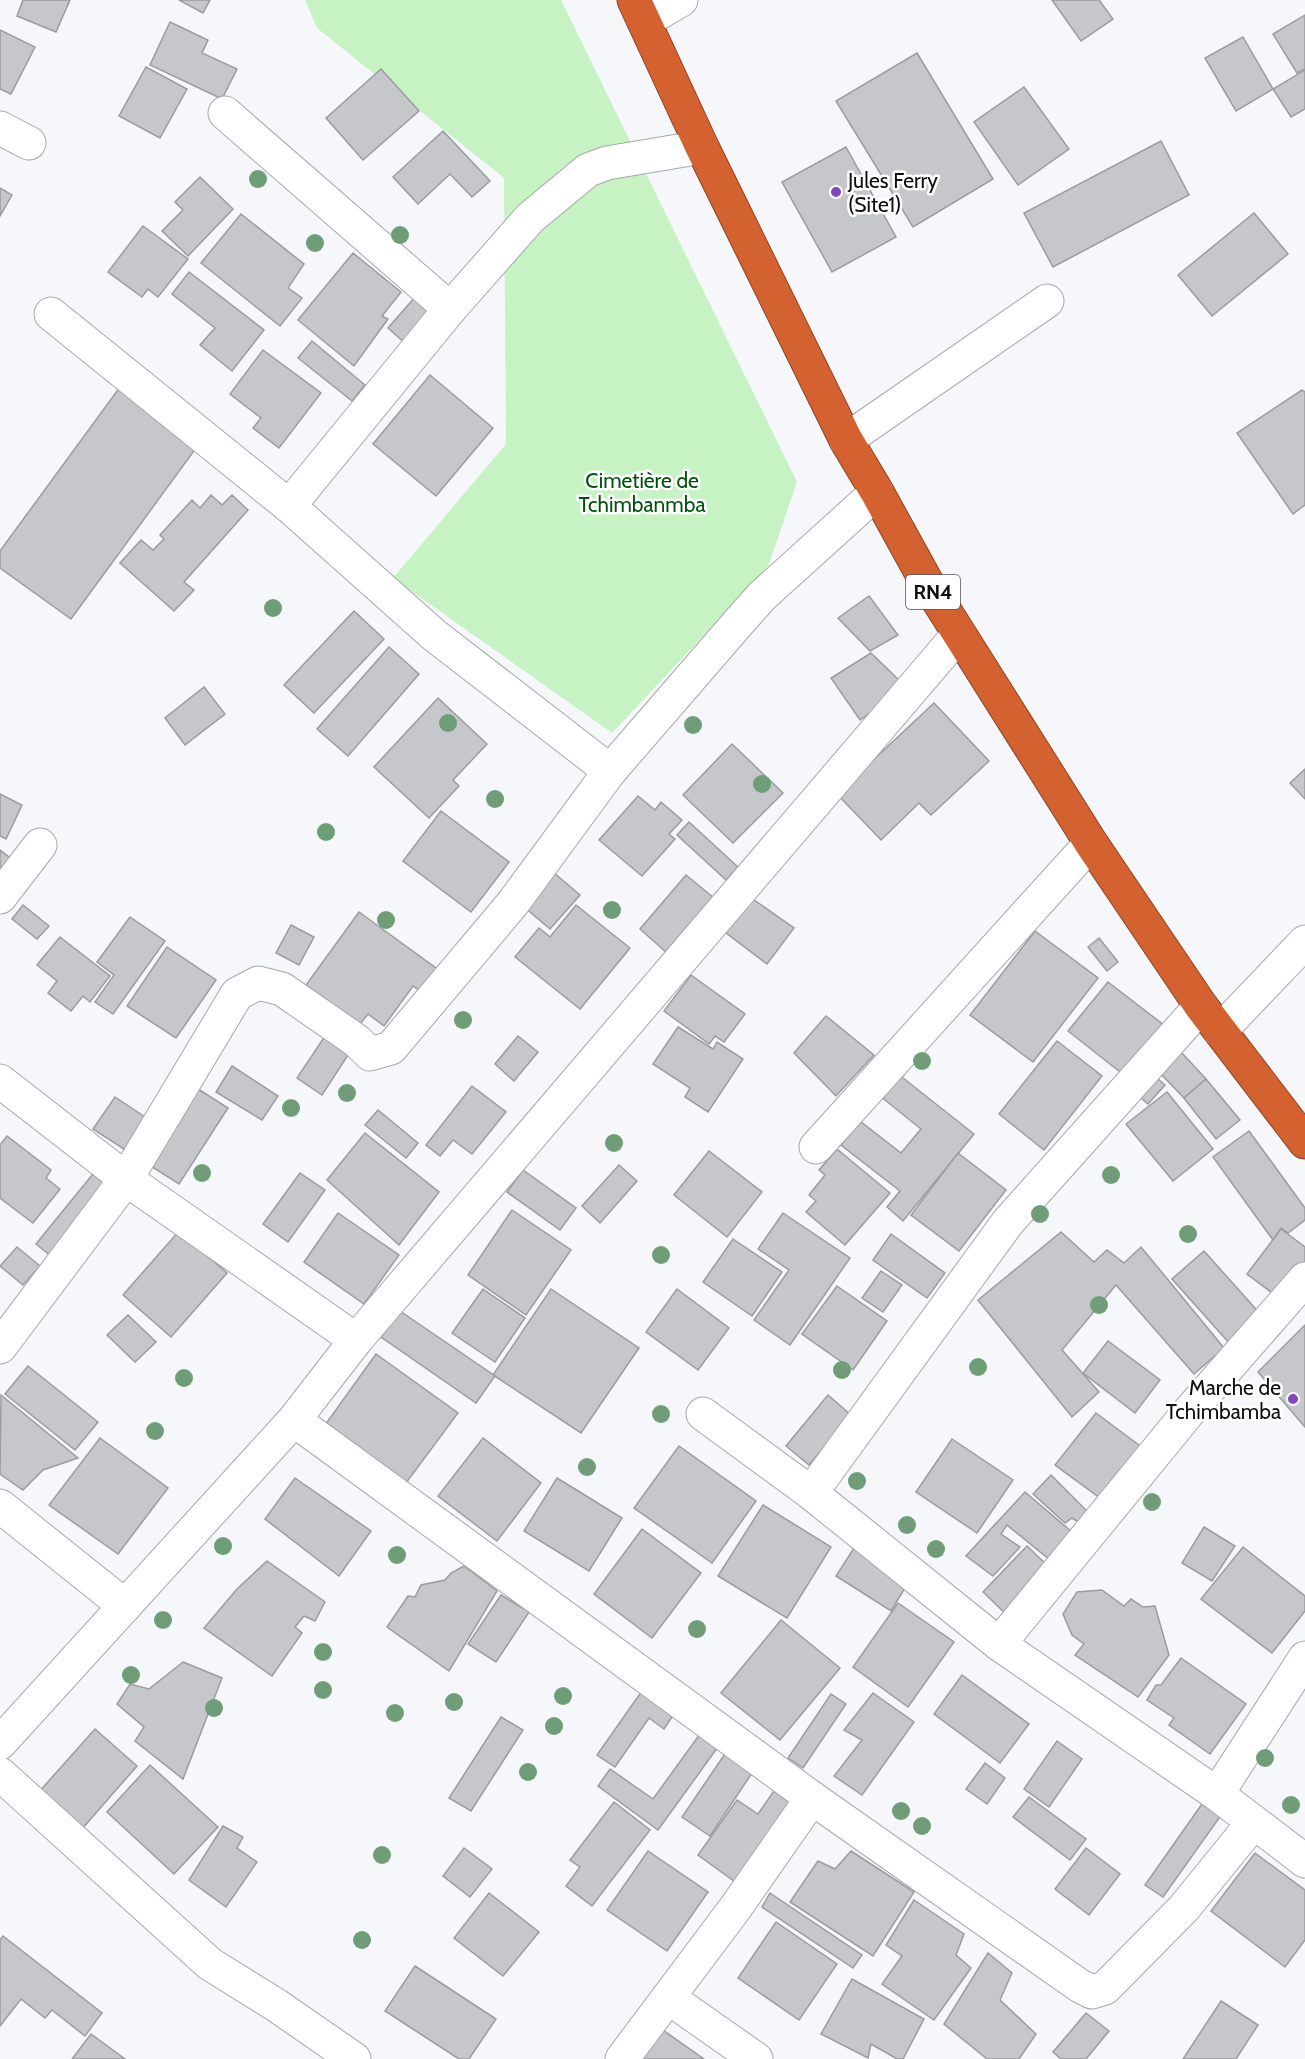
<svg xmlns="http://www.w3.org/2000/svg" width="1305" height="2059" font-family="Cabin,sans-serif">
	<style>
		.green { fill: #c6f2c4 }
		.building { fill: #c6c7cb; stroke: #9b9ca0; stroke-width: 1.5 }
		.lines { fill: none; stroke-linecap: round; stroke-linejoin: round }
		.street-casing { stroke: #a8a8ac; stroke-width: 35 }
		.highway-casing { stroke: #8e4525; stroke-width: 35 }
		.street { stroke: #fff; stroke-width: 33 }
		.highway { stroke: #d36230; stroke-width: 33 }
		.tree { fill: #6f9d77 }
		.poi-dot { fill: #8446bc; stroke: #fff; stroke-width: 2 }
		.labels { text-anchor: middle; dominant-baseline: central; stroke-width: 5; stroke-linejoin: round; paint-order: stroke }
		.shield { fill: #fff; stroke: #565658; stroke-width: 1.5 }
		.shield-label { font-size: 20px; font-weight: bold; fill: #0e0e10 }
		.poi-label { font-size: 21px; fill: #0e0e10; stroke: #fff; text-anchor: start }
		.park-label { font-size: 21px; fill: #00530b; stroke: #fff }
	</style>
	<rect width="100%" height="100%" fill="#f6f7fb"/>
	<!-- green -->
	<polygon class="green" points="305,0 561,0 797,482 768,567 612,733 393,578 506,444 504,178 317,28"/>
	<!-- building -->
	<g class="building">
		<polygon points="23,0 70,0 56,32 17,16"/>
		<polygon points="179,0 210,0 203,13"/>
		<polygon points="1052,0 1099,0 1113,19 1081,41"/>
		<polygon points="1305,15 1305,69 1297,73 1273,34"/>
		<polygon points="170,22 208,40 202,53 237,69 222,99 150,65"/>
		<polygon points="0,30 35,47 11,94 0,89"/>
		<polygon points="1243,37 1273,89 1236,111 1205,58"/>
		<polygon points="917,53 993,179 913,227 836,101"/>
		<polygon points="146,67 187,89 160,138 119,116"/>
		<polygon points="381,69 419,111 363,160 326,118"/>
		<polygon points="1305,70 1305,109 1291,117 1273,89"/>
		<polygon points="1024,87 1069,149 1018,185 974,122"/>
		<polygon points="443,131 490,181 472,197 450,174 418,204 393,177"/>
		<polygon points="1161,141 1189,195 1053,267 1024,213"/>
		<polygon points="846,147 896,237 832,272 782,182"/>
		<polygon points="200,177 233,209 188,256 162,231 183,210 175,202"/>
		<polygon points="0,188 12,195 0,216"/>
		<polygon points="1254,213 1288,254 1212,316 1178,275"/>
		<polygon points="241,214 304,264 288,288 302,298 280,326 201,263"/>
		<polygon points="143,226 188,259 158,297 148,289 142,297 108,272"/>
		<polygon points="353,253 401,292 382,316 388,319 354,366 298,320"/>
		<polygon points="189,272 264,330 232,371 200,345 215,328 172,294"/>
		<polygon points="423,288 442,305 406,344 388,328"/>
		<polygon points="312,341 365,385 352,401 298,358"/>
		<polygon points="263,350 321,393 279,448 253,428 261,418 230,394"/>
		<polygon points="430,375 493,428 436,496 373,444"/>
		<polygon points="120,387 199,444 71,619 0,568 0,551"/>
		<polygon points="1302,390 1305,392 1305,505 1293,514 1237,433"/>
		<polygon points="211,495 222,505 232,495 248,510 184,582 194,590 174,611 120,563 141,540 153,550 164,539 160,535 192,500 200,508"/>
		<polygon points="869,596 898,635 870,651 838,618"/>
		<polygon points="354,611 384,639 314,713 284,685"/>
		<polygon points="389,647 419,674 348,756 317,729"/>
		<polygon points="871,653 906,687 860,720 831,678"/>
		<polygon points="204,687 225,714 185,745 165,718"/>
		<polygon points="438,698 487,744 453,780 459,786 429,818 374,767"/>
		<polygon points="934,703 989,761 931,815 919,803 881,840 837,794"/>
		<polygon points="732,744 783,793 733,843 683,795"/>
		<polygon points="1305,769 1305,799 1290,783"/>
		<polygon points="0,794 22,805 6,839 0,836"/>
		<polygon points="638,796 655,810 661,802 682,820 669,834 675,839 642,876 599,840"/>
		<polygon points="441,811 509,862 471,912 403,861"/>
		<polygon points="689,822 738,867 726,880 677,835"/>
		<polygon points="0,850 13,860 0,878"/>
		<polygon points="553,872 580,895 550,929 523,906"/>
		<polygon points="686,875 714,898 667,953 640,929"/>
		<polygon points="747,895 794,928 767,964 721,929"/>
		<polygon points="23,905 49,926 37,939 12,919"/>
		<polygon points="576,905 630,948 580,1009 515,957 539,928 550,937"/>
		<polygon points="359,912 440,971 423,993 413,986 384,1026 368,1014 360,1024 306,985"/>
		<polygon points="130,917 165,941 113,1014 95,1002 114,975 97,962"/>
		<polygon points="291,925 314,937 299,965 276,953"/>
		<polygon points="1035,931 1098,978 1033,1062 970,1015"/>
		<polygon points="60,937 110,976 90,1002 83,996 71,1011 48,993 57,981 37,965"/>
		<polygon points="1099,938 1118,962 1107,971 1088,947"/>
		<polygon points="167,947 216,980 176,1038 127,1006"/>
		<polygon points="691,975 745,1014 724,1042 715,1036 709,1044 664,1011"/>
		<polygon points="1108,982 1169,1029 1129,1079 1068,1031"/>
		<polygon points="826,1016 874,1055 836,1096 794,1053"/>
		<polygon points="678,1027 713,1049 717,1042 743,1059 708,1112 685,1097 690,1088 653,1064"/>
		<polygon points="325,1036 350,1052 322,1095 297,1078"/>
		<polygon points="518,1036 538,1052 514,1081 495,1064"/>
		<polygon points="1057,1041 1102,1076 1044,1150 999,1114"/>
		<polygon points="1180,1051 1206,1079 1184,1098 1158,1071"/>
		<polygon points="232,1066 278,1096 262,1120 216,1092"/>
		<polygon points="898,1074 974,1134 903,1221 887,1207 900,1191 841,1145 860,1121 901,1153 921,1129 880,1096"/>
		<polygon points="1152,1074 1165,1085 1148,1104 1135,1093"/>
		<polygon points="1206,1079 1240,1120 1216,1139 1184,1098"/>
		<polygon points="472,1086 506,1112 472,1154 453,1140 440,1156 426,1145"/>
		<polygon points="195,1087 228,1108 179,1184 146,1163"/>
		<polygon points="1167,1092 1213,1149 1173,1181 1126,1124"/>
		<polygon points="115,1097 151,1121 130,1153 93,1129"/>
		<polygon points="378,1110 418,1143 406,1158 365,1125"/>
		<polygon points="1249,1131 1305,1208 1305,1220 1288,1233 1281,1228 1273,1240 1213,1157"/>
		<polygon points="365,1133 439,1192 399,1245 327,1180"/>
		<polygon points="7,1136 51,1170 46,1178 60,1189 33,1223 0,1198 0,1145"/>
		<polygon points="837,1149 890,1193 845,1245 806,1212 816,1201 809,1195 825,1175 819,1170"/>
		<polygon points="709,1151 762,1192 727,1237 674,1195"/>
		<polygon points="958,1153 1006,1190 959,1251 911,1215"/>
		<polygon points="619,1165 637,1181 600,1223 582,1206"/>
		<polygon points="97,1169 114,1183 52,1257 36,1244"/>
		<polygon points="523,1170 576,1208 560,1230 507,1192"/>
		<polygon points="300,1173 325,1190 288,1242 263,1224"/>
		<polygon points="512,1210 571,1250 526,1315 468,1275"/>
		<polygon points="338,1213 399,1255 364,1304 304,1262"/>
		<polygon points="783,1213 850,1258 790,1345 754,1320 789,1270 758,1249"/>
		<polygon points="1281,1229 1305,1247 1305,1271 1283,1301 1247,1274"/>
		<polygon points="179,1231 227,1273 171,1337 123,1295"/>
		<polygon points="1061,1232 1094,1262 1107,1250 1124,1263 1141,1247 1224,1348 1194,1374 1116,1285 1062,1350 1099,1392 1072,1417 978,1300"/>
		<polygon points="891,1234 945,1273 927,1298 873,1260"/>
		<polygon points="733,1239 782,1272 752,1316 703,1282"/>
		<polygon points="17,1247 40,1266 23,1285 0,1266"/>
		<polygon points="1204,1251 1262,1316 1230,1344 1172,1279"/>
		<polygon points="881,1271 902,1285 883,1312 862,1298"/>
		<polygon points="837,1286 887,1321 853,1370 802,1334"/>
		<polygon points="483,1289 525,1318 495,1362 452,1333"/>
		<polygon points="551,1289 639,1348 581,1433 493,1375"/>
		<polygon points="677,1289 729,1328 698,1370 646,1332"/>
		<polygon points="400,1311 495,1376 476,1403 381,1337"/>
		<polygon points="128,1315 156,1342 135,1362 107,1335"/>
		<polygon points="1305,1325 1305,1427 1258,1372"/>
		<polygon points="1108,1341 1160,1380 1135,1413 1083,1373"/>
		<polygon points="376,1354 458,1413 406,1483 325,1425"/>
		<polygon points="28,1366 98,1422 75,1450 5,1394"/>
		<polygon points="1,1395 78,1458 43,1470 23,1490 0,1474"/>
		<polygon points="828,1395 851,1415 809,1465 786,1446"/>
		<polygon points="1096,1413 1140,1446 1100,1498 1055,1465"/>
		<polygon points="100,1438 168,1488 118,1554 49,1505"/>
		<polygon points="483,1438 541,1483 497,1541 438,1496"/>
		<polygon points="952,1439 1013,1480 977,1533 916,1492"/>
		<polygon points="679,1446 756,1501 712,1563 634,1508"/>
		<polygon points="1051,1475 1094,1518 1083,1525 1072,1518 1065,1523 1033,1494"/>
		<polygon points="295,1478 371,1531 339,1576 265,1519"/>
		<polygon points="557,1478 622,1518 589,1571 524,1531"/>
		<polygon points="1025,1492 1072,1532 1050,1560 1007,1525 1001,1534 1020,1547 993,1576 966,1556"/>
		<polygon points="763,1505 831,1547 787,1618 718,1576"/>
		<polygon points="1204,1527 1235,1546 1212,1581 1182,1563"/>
		<polygon points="642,1529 701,1573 652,1638 594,1594"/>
		<polygon points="1027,1546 1052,1570 1008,1616 983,1592"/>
		<polygon points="1243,1547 1305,1596 1305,1611 1272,1653 1201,1599"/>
		<polygon points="854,1548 908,1583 891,1611 836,1576"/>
		<polygon points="267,1561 325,1602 315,1621 304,1616 295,1627 302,1633 272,1676 204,1628 237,1589"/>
		<polygon points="464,1566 497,1591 449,1671 387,1627 408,1596 415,1597 421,1585 445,1580 451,1573"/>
		<polygon points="1102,1590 1124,1606 1131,1599 1143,1607 1155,1606 1169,1655 1138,1697 1075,1655 1084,1644 1072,1635 1063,1614 1077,1592"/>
		<polygon points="501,1595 529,1612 496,1662 468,1644"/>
		<polygon points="898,1603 954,1642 908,1707 853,1667"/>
		<polygon points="781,1620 840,1668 780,1740 721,1693"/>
		<polygon points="1181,1658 1246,1704 1210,1754 1169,1725 1174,1718 1147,1700 1156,1685 1161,1685"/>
		<polygon points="183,1662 222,1678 183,1779 135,1741 144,1727 117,1704 130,1684 149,1689"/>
		<polygon points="962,1675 1029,1724 1000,1763 934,1714"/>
		<polygon points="644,1688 676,1711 664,1729 649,1718 615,1767 597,1755"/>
		<polygon points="873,1693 914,1722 862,1795 834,1776 862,1740 844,1730"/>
		<polygon points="831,1694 846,1704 803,1768 788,1758"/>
		<polygon points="501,1717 523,1730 471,1811 449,1798"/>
		<polygon points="705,1727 723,1740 658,1830 598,1786 610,1769 653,1799"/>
		<polygon points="95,1729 137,1766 82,1829 38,1793"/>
		<polygon points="1057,1741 1082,1759 1049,1807 1024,1789"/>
		<polygon points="731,1745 758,1764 710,1836 682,1817"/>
		<polygon points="985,1763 1005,1778 987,1804 966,1789"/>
		<polygon points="150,1765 218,1827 174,1874 107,1812"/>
		<polygon points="778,1785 799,1800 738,1884 698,1855 737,1800 758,1814"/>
		<polygon points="1029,1797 1086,1839 1070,1860 1013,1817"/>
		<polygon points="1204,1801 1222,1814 1163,1897 1145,1885"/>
		<polygon points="614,1802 650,1830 592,1906 566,1886 580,1867 570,1860"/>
		<polygon points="223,1826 243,1837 237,1848 257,1862 226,1907 189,1880"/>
		<polygon points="464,1848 492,1869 470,1897 443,1876"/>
		<polygon points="1086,1848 1120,1874 1089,1915 1055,1889"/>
		<polygon points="648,1851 708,1892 667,1951 607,1910"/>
		<polygon points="851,1851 914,1892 873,1956 790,1902 818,1861 835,1869"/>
		<polygon points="1255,1853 1305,1890 1305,1940 1285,1967 1211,1911"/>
		<polygon points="489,1893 539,1932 503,1976 454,1938"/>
		<polygon points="770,1893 862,1955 853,1968 762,1907"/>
		<polygon points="914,1900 964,1934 956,1955 971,1968 934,2020 882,1984 902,1956 886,1945"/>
		<polygon points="776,1922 837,1964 799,2020 738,1978"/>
		<polygon points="3,1936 102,2013 85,2036 52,2010 45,2018 21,1999 0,2026 0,1940"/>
		<polygon points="988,1953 1012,1973 1000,2000 1036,2034 1019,2059 987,2059 944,2024"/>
		<polygon points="415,1966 496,2019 469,2059 459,2059 385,2011"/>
		<polygon points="852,1979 924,2019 903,2059 897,2059 871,2044 868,2058 821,2034"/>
		<polygon points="1221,2001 1258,2025 1236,2059 1183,2059"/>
		<polygon points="1086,2013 1109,2031 1086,2059 1061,2059 1053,2052"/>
		<polygon points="660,2028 704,2059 638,2059"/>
		<polygon points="91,2034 125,2059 72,2059"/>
	</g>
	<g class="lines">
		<defs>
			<g id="street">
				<polyline points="645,21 681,0"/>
				<polyline points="225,113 450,309"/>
				<polyline points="0,128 29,143"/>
				<polyline points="51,314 289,506 434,635 610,771"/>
				<polyline points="846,440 1047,301"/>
				<polyline points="289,506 450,309 530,218 588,170 607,163 702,147"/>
				<polyline points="0,897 40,845"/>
				<polyline points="1220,1031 1305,942"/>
				<polyline points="0,1081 126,1179 356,1340"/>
				<polyline points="816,1147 1091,843"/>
				<polyline points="0,1347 126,1179 237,994 258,983 282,989 357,1041 370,1054 391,1048 513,903 610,771 738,623 762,596 877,492"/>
				<polyline points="703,1414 811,1493 999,1644 1217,1794 1305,1861"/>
				<polyline points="294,1420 812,1798 1080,1986 1092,1992 1105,1988 1184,1908 1253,1823"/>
				<polyline points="811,1493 1008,1222 1201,1006"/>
				<polyline points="0,1506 125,1606"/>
				<polyline points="999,1644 1187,1414 1305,1279"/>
				<polyline points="0,1743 294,1420 356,1340 959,634"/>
				<polyline points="0,1774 210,1964 276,2005 354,2059"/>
				<polyline points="1217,1794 1305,1658"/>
				<polyline points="669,1998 756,2059"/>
				<polyline points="622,2059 736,1907 812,1798"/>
			</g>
			<polyline id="highway" points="634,0 702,147 846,440 877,492 926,581 1091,843 1201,1006 1305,1142"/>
		</defs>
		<!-- street casing -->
		<use href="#street" class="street-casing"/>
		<!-- highway casing -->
		<use href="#highway" class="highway-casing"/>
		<!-- street -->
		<use href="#street" class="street"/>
		<!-- highway -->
		<use href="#highway" class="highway"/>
	</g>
	<!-- trees -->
	<g class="tree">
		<circle cx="258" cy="179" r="9"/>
		<circle cx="400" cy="235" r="9"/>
		<circle cx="315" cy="243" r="9"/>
		<circle cx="273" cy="608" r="9"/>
		<circle cx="448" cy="723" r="9"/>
		<circle cx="693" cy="725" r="9"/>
		<circle cx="762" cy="784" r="9"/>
		<circle cx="495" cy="799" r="9"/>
		<circle cx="326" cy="832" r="9"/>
		<circle cx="612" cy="910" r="9"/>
		<circle cx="386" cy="920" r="9"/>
		<circle cx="463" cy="1020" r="9"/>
		<circle cx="922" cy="1061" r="9"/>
		<circle cx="347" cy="1093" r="9"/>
		<circle cx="291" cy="1108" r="9"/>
		<circle cx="614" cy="1143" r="9"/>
		<circle cx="202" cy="1173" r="9"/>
		<circle cx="1111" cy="1175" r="9"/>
		<circle cx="1040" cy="1214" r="9"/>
		<circle cx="1188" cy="1234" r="9"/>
		<circle cx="661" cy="1255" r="9"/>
		<circle cx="1099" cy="1305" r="9"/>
		<circle cx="978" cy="1367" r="9"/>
		<circle cx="842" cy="1370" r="9"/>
		<circle cx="184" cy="1378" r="9"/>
		<circle cx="661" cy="1414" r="9"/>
		<circle cx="155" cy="1431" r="9"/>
		<circle cx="587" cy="1467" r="9"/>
		<circle cx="857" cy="1481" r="9"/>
		<circle cx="1152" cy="1502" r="9"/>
		<circle cx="907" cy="1525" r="9"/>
		<circle cx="223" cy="1546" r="9"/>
		<circle cx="936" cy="1549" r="9"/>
		<circle cx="397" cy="1555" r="9"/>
		<circle cx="163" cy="1620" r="9"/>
		<circle cx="697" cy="1629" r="9"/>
		<circle cx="323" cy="1652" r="9"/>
		<circle cx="131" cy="1675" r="9"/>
		<circle cx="323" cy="1690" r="9"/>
		<circle cx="563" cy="1696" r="9"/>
		<circle cx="454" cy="1702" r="9"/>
		<circle cx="214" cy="1708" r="9"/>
		<circle cx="395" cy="1713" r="9"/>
		<circle cx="554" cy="1726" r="9"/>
		<circle cx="1265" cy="1758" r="9"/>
		<circle cx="528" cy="1772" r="9"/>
		<circle cx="1291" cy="1805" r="9"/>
		<circle cx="901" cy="1811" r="9"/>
		<circle cx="922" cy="1826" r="9"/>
		<circle cx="382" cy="1855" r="9"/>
		<circle cx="362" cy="1940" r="9"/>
	</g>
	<!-- markers -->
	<g class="poi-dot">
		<circle cx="836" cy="192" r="6"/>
		<circle cx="1293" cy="1399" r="6"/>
	</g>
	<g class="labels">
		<!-- shield labels -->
		<rect class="shield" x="906" y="575" width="54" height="34" rx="4.5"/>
		<g class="shield-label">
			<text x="933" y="592">RN4</text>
		</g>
		<!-- poi labels -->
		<g class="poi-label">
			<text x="848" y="180">Jules Ferry<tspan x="848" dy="24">(Site1)</tspan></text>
			<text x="1281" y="1387" text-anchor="end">Marche de<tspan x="1281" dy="24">Tchimbamba</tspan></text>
		</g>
		<!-- park labels -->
		<g class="park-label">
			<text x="642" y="480">Cimetière de<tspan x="642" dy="24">Tchimbanmba</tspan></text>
		</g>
	</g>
</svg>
